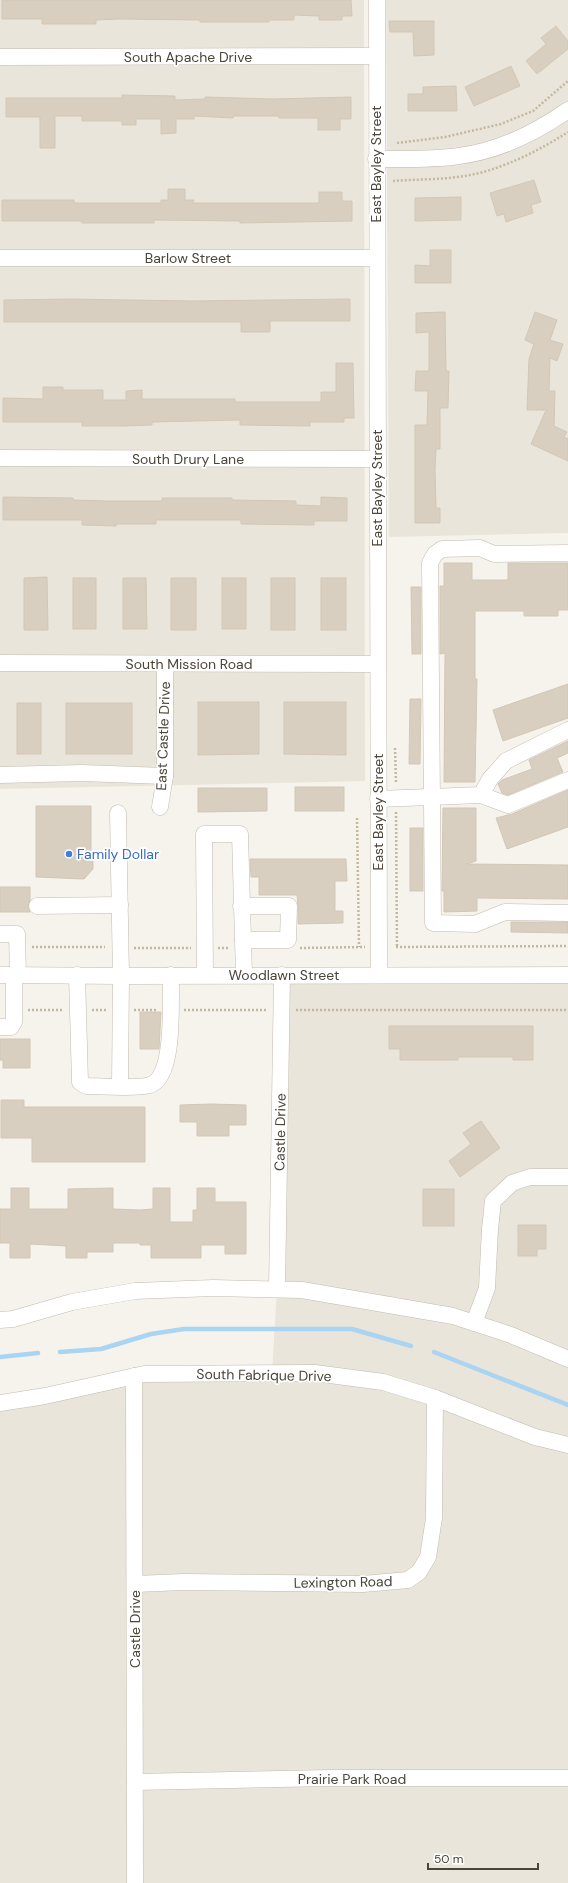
<svg xmlns="http://www.w3.org/2000/svg" width="568" height="1883" font-family="'DM Sans',sans-serif">
	<style>
		.residential { fill: #eae5da }
		.lines { fill: none; stroke-linecap: round; stroke-linejoin: round }
		.stream { stroke: #a9d4f2; stroke-width: 4.5 }
		.building { fill: #d8cfc1; stroke: #d3c7b4 }
		.minor-casing { stroke: #c2bbae; stroke-width: 17 }
		.path { stroke: #c4b79f; stroke-width: 2.5; stroke-dasharray: 2 2; stroke-linecap: butt }
		.minor { stroke: #fff; stroke-width: 16 }
		.shop-dot { fill: #3f7fe0; stroke: #fff; stroke-width: 1.5 }
		.labels { text-anchor: middle; dominant-baseline: central; stroke-width: 3.5; stroke-linejoin: round; paint-order: stroke }
		.street-label { font-size: 14px; fill: #4b4439; stroke: #fff }
		.shop-label { font-size: 14px; fill: #366cbe; stroke: #fff; text-anchor: start }
	</style>
	<rect width="100%" height="100%" fill="#f6f3ec"/>
	<!-- residential -->
	<g class="residential">
		<polygon points="0,0 364,0 365,781 0,789"/>
		<polygon points="386,0 568,0 568,533 389,537"/>
		<polygon points="282,975 568,975 568,1883 0,1883 0,1403 134,1376 272,1373 277,1289"/>
	</g>
	<g class="lines">
		<!-- stream -->
		<g class="stream">
			<polyline points="60,1352 101,1349 151,1334 184,1329 352,1329 411,1346"/>
			<polyline points="434,1352 568,1405"/>
			<polyline points="0,1357 38,1353"/>
		</g>
	</g>
	<!-- building -->
	<g class="building">
		<polygon points="2,0 351,0 352,16 342,16 342,20 319,20 319,16 294,15 294,20 269,20 269,22 200,22 200,20 120,19 96,20 96,24 42,24 42,19 2,19"/>
		<polygon points="389,21 434,21 434,55 414,56 413,32 390,32"/>
		<polygon points="556,26 568,41 568,49 537,74 526,61 546,44 541,38"/>
		<polygon points="511,66 520,86 474,106 465,87"/>
		<polygon points="456,86 457,111 408,111 408,94 423,94 423,87"/>
		<polygon points="122,95 175,96 175,100 205,99 205,97 273,99 351,97 351,119 340,119 340,130 318,130 318,118 279,118 279,116 233,116 233,118 194,116 194,119 176,119 176,133 161,134 161,119 136,119 136,125 122,125 122,121 82,121 82,116 55,116 55,148 40,148 40,117 6,117 6,98 122,98"/>
		<polygon points="534,180 541,202 531,205 533,213 506,222 504,214 497,216 490,193"/>
		<polygon points="168,189 185,189 185,200 194,200 193,203 319,203 319,192 342,192 342,201 352,201 352,221 240,223 240,221 154,220 154,223 82,223 82,221 2,221 2,200 74,200 74,203 161,203 161,200 168,200"/>
		<polygon points="461,197 461,220 415,221 415,198"/>
		<polygon points="430,250 451,250 451,283 415,283 415,265 430,266"/>
		<polygon points="72,299 191,301 350,299 350,321 270,321 270,332 241,332 241,322 4,322 4,300"/>
		<polygon points="445,312 446,371 449,371 448,408 440,408 440,449 436,449 435,470 436,508 440,508 440,523 415,523 415,425 427,425 428,391 415,391 416,371 429,371 429,332 416,333 416,313"/>
		<polygon points="535,312 557,320 550,340 563,344 557,361 550,358 549,391 555,391 554,426 567,432 564,437 568,439 568,461 531,444 546,410 527,410 529,359 534,344 525,340"/>
		<polygon points="336,363 353,363 354,418 344,418 344,422 310,422 310,426 240,425 240,420 152,422 152,425 122,426 82,426 82,422 3,422 3,398 43,399 43,387 63,387 63,390 103,390 103,400 126,400 126,391 142,390 142,399 235,399 235,402 321,402 321,392 336,392"/>
		<polygon points="3,497 73,498 73,500 106,501 162,501 162,498 232,498 232,500 296,501 296,505 321,506 321,497 347,498 347,521 314,521 314,525 241,524 241,520 156,520 156,524 116,524 116,526 82,525 82,520 3,520"/>
		<polygon points="444,563 472,563 472,580 508,580 508,563 568,563 568,610 558,610 558,616 524,616 524,611 475,611 475,679 477,679 475,782 444,782 445,653 440,654 440,586 444,586"/>
		<polygon points="47,577 48,630 24,630 24,578"/>
		<rect x="73" y="578" width="23" height="51"/>
		<polygon points="123,578 146,578 147,629 123,629"/>
		<rect x="171" y="578" width="25" height="52"/>
		<rect x="222" y="578" width="24" height="51"/>
		<rect x="271" y="578" width="24" height="52"/>
		<rect x="321" y="578" width="25" height="52"/>
		<polygon points="411,587 421,587 421,654 412,654"/>
		<polygon points="568,684 568,718 503,741 493,710"/>
		<polygon points="410,699 421,699 420,764 409,764"/>
		<polygon points="198,702 259,702 259,754 198,755"/>
		<polygon points="284,702 346,702 346,755 284,754"/>
		<rect x="17" y="703" width="24" height="51"/>
		<rect x="66" y="703" width="66" height="51"/>
		<polygon points="568,741 568,753 557,758 563,772 508,795 502,793 498,784 502,780 532,769 529,760"/>
		<rect x="295" y="787" width="49" height="24"/>
		<polygon points="198,788 267,788 267,811 198,812"/>
		<polygon points="568,790 568,827 507,849 496,818 512,814"/>
		<polygon points="36,806 91,806 91,857 93,857 93,869 84,879 36,877"/>
		<polygon points="443,808 476,808 476,861 467,864 568,865 568,899 477,898 477,911 444,912 444,891 442,891"/>
		<rect x="410" y="828" width="13" height="63"/>
		<polygon points="250,859 346,859 347,881 335,881 335,911 343,911 343,923 298,924 298,906 297,895 259,895 259,877 251,877"/>
		<polygon points="0,887 30,887 30,900 28,906 30,912 0,912"/>
		<polygon points="511,922 568,922 568,933 511,932"/>
		<polygon points="140,1012 161,1012 159,1049 140,1049"/>
		<polygon points="389,1026 533,1026 533,1060 513,1060 513,1057 458,1057 458,1060 400,1060 400,1049 389,1049"/>
		<polygon points="0,1039 30,1039 30,1068 3,1068 3,1060 0,1060"/>
		<polygon points="1,1100 24,1100 24,1107 145,1107 145,1162 32,1162 32,1138 1,1138"/>
		<polygon points="211,1104 246,1105 246,1125 229,1125 229,1136 197,1136 197,1122 180,1122 180,1105"/>
		<polygon points="481,1121 500,1148 460,1177 449,1161 471,1144 463,1133"/>
		<polygon points="11,1188 29,1188 29,1209 68,1209 68,1189 113,1188 113,1209 140,1210 153,1209 153,1188 170,1188 170,1222 193,1222 193,1210 197,1210 197,1188 215,1188 215,1202 246,1202 246,1254 225,1254 225,1245 201,1245 201,1258 151,1258 151,1245 140,1245 140,1243 113,1243 113,1252 87,1252 87,1258 66,1258 66,1246 30,1244 30,1258 10,1258 10,1243 0,1243 0,1209 11,1209"/>
		<rect x="423" y="1189" width="31" height="37"/>
		<polygon points="518,1225 546,1225 546,1249 537,1249 537,1256 518,1256"/>
	</g>
	<g class="lines">
		<defs>
			<g id="minor">
				<polyline points="377,0 379,975"/>
				<polyline points="0,57 376,56"/>
				<path d="M376 159C404 159 432 160 459 156 499 151 535 133 568 110"/>
				<polyline points="0,258 376,258"/>
				<polyline points="0,458 377,459"/>
				<polyline points="568,553 494,554 480,548 442,549 435,554 430,563 433,923 475,924 505,912 568,913"/>
				<polyline points="0,663 378,664"/>
				<polyline points="0,775 82,773 165,776"/>
				<polyline points="481,795 490,779 506,761 568,730"/>
				<polyline points="378,799 481,795 508,805 568,780"/>
				<polyline points="160,807 165,776 165,665"/>
				<polyline points="118,813 121,976 120,1086"/>
				<polyline points="37,906 120,905"/>
				<polyline points="241,906 289,906 288,940 243,940"/>
				<polyline points="0,934 17,934 18,975"/>
				<polyline points="0,975 121,976 568,975"/>
				<path d="M77 975 80 1082 86 1086C101 1086 138 1089 150 1085 176 1077 170 998 171 975"/>
				<polyline points="205,975 204,834 240,834 244,975"/>
				<polyline points="0,1027 11,1027 14,1022 14,975"/>
				<polyline points="277,1289 282,975"/>
				<polyline points="0,1320 13,1319 72,1302 135,1291 213,1288 302,1290 453,1316 511,1335 568,1359"/>
				<polyline points="474,1323 487,1288 490,1229 493,1201 512,1183 530,1177 568,1177"/>
				<polyline points="134,1376 135,1883"/>
				<polyline points="0,1403 45,1396 144,1374 315,1373 383,1382 435,1398 535,1437 568,1445"/>
				<polyline points="135,1584 184,1582 363,1584 408,1580 419,1572 428,1557 434,1518 435,1398"/>
				<polyline points="135,1782 330,1778 568,1778"/>
			</g>
		</defs>
		<!-- minor casing -->
		<use href="#minor" class="minor-casing"/>
		<!-- path -->
		<g class="path">
			<polyline points="397,143 445,137 501,124 533,111 568,81"/>
			<path d="M393 181C418 179 445 180 470 175 503 169 540 150 568 132"/>
			<polyline points="395,748 396,783"/>
			<polyline points="396,812 397,947"/>
			<polyline points="357,818 359,947"/>
			<polyline points="32,947 105,947"/>
			<polyline points="396,947 568,946"/>
			<polyline points="134,948 191,948"/>
			<polyline points="218,948 229,948"/>
			<polyline points="300,948 365,947"/>
			<polyline points="28,1010 64,1010"/>
			<polyline points="92,1010 106,1010"/>
			<polyline points="134,1010 158,1010"/>
			<polyline points="184,1010 268,1010"/>
			<polyline points="296,1010 568,1010"/>
		</g>
		<!-- minor -->
		<use href="#minor" class="minor"/>
	</g>
	<!-- markers -->
	<circle class="shop-dot" cx="69" cy="854" r="4"/>
	<g class="labels">
		<!-- street labels -->
		<g class="street-label">
			<text x="188" y="57">South Apache Drive</text>
			<text transform="translate(376 164) rotate(-90)">East Bayley Street</text>
			<text x="188" y="258">Barlow Street</text>
			<text x="188" y="459">South Drury Lane</text>
			<text transform="translate(377 488) rotate(-90)">East Bayley Street</text>
			<text x="189" y="664">South Mission Road</text>
			<text transform="translate(163 736) rotate(-88)">East Castle Drive</text>
			<text transform="translate(378 812) rotate(-90)">East Bayley Street</text>
			<text x="284" y="975">Woodlawn Street</text>
			<text transform="translate(280 1132) rotate(-89)">Castle Drive</text>
			<text transform="translate(264 1375) rotate(1)">South Fabrique Drive</text>
			<text transform="translate(343 1582) rotate(-1)">Lexington Road</text>
			<text transform="translate(135 1629) rotate(-90)">Castle Drive</text>
			<text x="352" y="1779">Prairie Park Road</text>
		</g>
		<!-- shop labels -->
		<g class="shop-label">
			<text x="77" y="854">Family Dollar</text>
		</g>
	</g>
	<!-- scale -->
	<path d="M428 1863v6h110v-6" fill="none" stroke="#4b4439" stroke-width="2"/>
	<text x="434" y="1863" font-size="12" fill="#4b4439" stroke="#ffffff" stroke-width="3" paint-order="stroke">50 m</text>
</svg>
